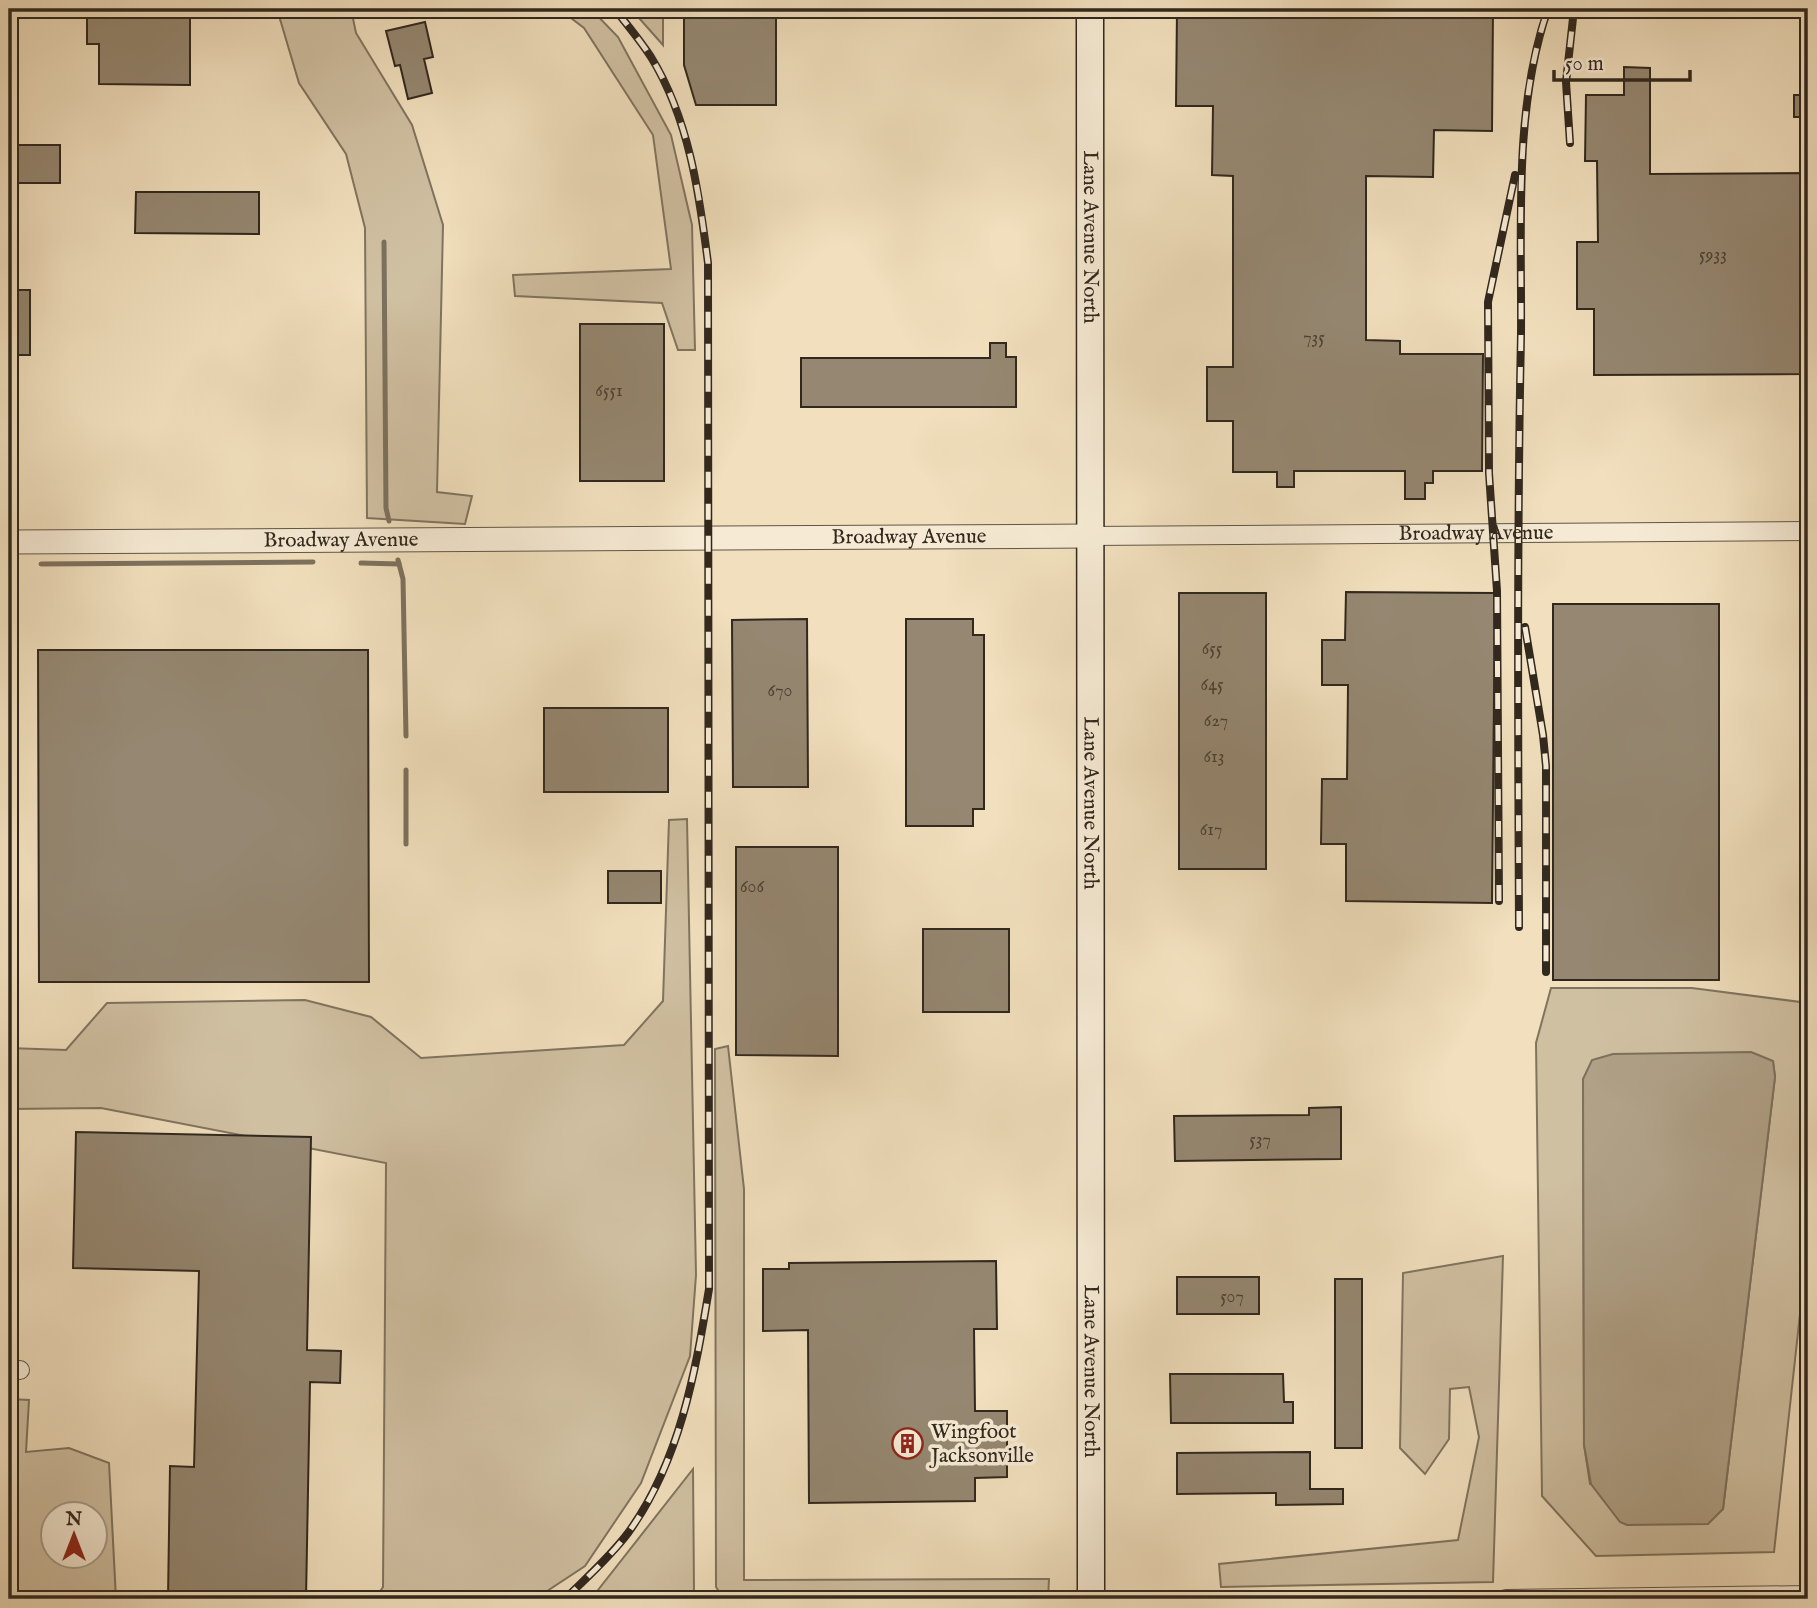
<svg xmlns="http://www.w3.org/2000/svg" width="1817" height="1608" font-family="'IM FELL English',serif">
	<style>
		.green { fill: #d0c0a2; stroke: #807460; stroke-width: 2; fill-rule: evenodd }
		.water { fill: #b0a187; stroke: #7d715d; stroke-width: 2 }
		.lines { fill: none; stroke-linecap: round; stroke-linejoin: round }
		.stream { stroke: #7d715d; stroke-width: 5 }
		.building { fill: #958771; stroke: #31281e; stroke-width: 2 }
		.minor-casing { stroke: #615646; stroke-width: 20 }
		.tertiary-casing { stroke: #615646; stroke-width: 25 }
		.secondary-casing { stroke: #31281e; stroke-width: 29 }
		.minor { stroke: #f6ead4; stroke-width: 18 }
		.tertiary { stroke: #f6ead4; stroke-width: 23 }
		.secondary { stroke: #f6ead4; stroke-width: 26 }
		.rail-casing { stroke: #31281e; stroke-width: 8 }
		.rail { stroke: #f6ead4; stroke-width: 5; stroke-dasharray: 16; stroke-linecap: butt }
		.labels { text-anchor: middle; dominant-baseline: central; stroke-width: 7; stroke-linejoin: round; paint-order: stroke }
		.number-label { font-size: 18px; fill: #4a4033 }
		.street-label { font-size: 21px; fill: #31281e; stroke: #f6ead4 }
		.poi-label { font-size: 21px; fill: #31281e; stroke: #f6ead4; text-anchor: start }
	</style>
	<rect width="100%" height="100%" fill="#f1dfbd"/>
	<filter id="stains"><feTurbulence type="fractalNoise" baseFrequency=".00286" numOctaves="4"/><feColorMatrix values="0 0 0 0 .2 0 0 0 0 .09 0 0 0 0 .02 0 0 0 .5 -.17"/></filter>
	<radialGradient id="worn" r=".72"><stop offset=".6" stop-color="#630" stop-opacity="0"/><stop offset="1" stop-color="#630" stop-opacity=".3"/></radialGradient>
	<!-- green -->
	<g class="green">
		<polygon points="277,9 351,9 356,33 412,125 443,225 437,492 472,496 465,524 367,518 365,228 346,154 299,83"/>
		<polygon points="559,9 591,9 618,37 671,135 692,225 695,350 678,350 662,303 515,296 513,275 671,269 653,135 584,28"/>
		<polygon points="631,9 663,9 663,45"/>
		<polygon points="687,819 696,1275 690,1356 641,1483 585,1566 535,1599 375,1599 383,1587 386,1163 101,1108 9,1109 9,1048 66,1050 107,1003 305,1000 371,1017 421,1058 624,1045 663,1001 669,820"/>
		<path d="M1551 988H1692L1808 1003V1241L1774 1552 1596 1556 1542 1496 1536 1043ZM1773 1061 1775 1077 1723 1509 1590 1484 1584 1445 1583 1079Z"/>
		<polygon points="728,1046 744,1189 744,1580 1049,1579 1048,1599 724,1599 716,1587 715,1049"/>
		<polygon points="1503,1256 1493,1582 1221,1587 1219,1564 1458,1540 1479,1437 1469,1387 1450,1389 1449,1439 1425,1474 1400,1448 1403,1273"/>
		<path d="M9 1399 29 1400 26 1452 69 1448 109 1463 116 1599H9ZM52 1514H94V1556H52Z"/>
		<polygon points="693,1469 694,1590 697,1599 591,1599"/>
	</g>
	<!-- water -->
	<polygon class="water" points="1751,1052 1773,1061 1775,1077 1723,1509 1708,1524 1627,1525 1620,1522 1591,1484 1584,1445 1583,1079 1592,1060 1613,1054"/>
	<g class="lines">
		<!-- stream -->
		<g class="stream">
			<polyline points="384,242 386,508 389,521"/>
			<polyline points="398,560 403,579 406,736"/>
			<polyline points="361,563 399,564"/>
			<polyline points="41,564 313,562"/>
			<polyline points="406,844 406,770"/>
		</g>
	</g>
	<!-- building -->
	<g class="building">
		<polygon points="87,9 190,9 190,85 99,84 99,44 87,44"/>
		<polygon points="684,9 776,9 776,105 696,105 684,65"/>
		<polygon points="1177,9 1493,9 1492,131 1434,130 1433,177 1366,176 1366,340 1400,341 1400,354 1483,354 1482,471 1433,471 1433,483 1425,483 1425,499 1405,499 1405,471 1294,471 1294,487 1277,487 1277,472 1233,472 1233,421 1207,421 1207,367 1233,367 1233,176 1212,175 1213,106 1176,106"/>
		<polygon points="425,22 433,57 424,59 432,93 408,99 400,65 395,66 386,31"/>
		<polygon points="1624,67 1650,68 1650,174 1808,173 1808,374 1594,375 1594,309 1577,309 1577,242 1598,242 1597,161 1585,161 1586,95 1624,95"/>
		<rect x="1794" y="95" width="14" height="22"/>
		<rect x="9" y="145" width="51" height="38"/>
		<polygon points="136,192 259,192 259,234 135,233"/>
		<rect x="9" y="290" width="21" height="65"/>
		<rect x="580" y="324" width="84" height="157"/>
		<polygon points="990,343 1006,343 1006,357 1016,357 1016,407 801,407 801,358 990,358"/>
		<polygon points="1346,592 1495,593 1492,903 1346,901 1346,844 1321,844 1322,779 1347,779 1348,685 1322,685 1322,640 1345,640"/>
		<rect x="1179" y="593" width="87" height="276"/>
		<rect x="1553" y="604" width="166" height="376"/>
		<polygon points="807,619 808,787 733,787 732,620"/>
		<polygon points="906,619 973,619 973,635 984,635 984,809 973,809 973,826 906,826"/>
		<polygon points="38,650 368,650 369,982 39,982"/>
		<rect x="544" y="708" width="124" height="84"/>
		<polygon points="736,847 838,847 838,1056 736,1055"/>
		<rect x="608" y="871" width="53" height="32"/>
		<rect x="923" y="929" width="86" height="83"/>
		<polygon points="1341,1107 1341,1159 1175,1161 1174,1116 1309,1115 1309,1108"/>
		<polygon points="76,1132 311,1137 307,1350 341,1351 340,1383 310,1382 306,1599 168,1598 170,1466 194,1467 199,1271 73,1268"/>
		<polygon points="996,1261 997,1329 974,1329 975,1411 1007,1411 1007,1477 975,1478 975,1501 809,1503 808,1330 763,1331 763,1269 789,1269 789,1263"/>
		<rect x="1177" y="1277" width="82" height="37"/>
		<rect x="1335" y="1279" width="27" height="169"/>
		<polygon points="1170,1374 1283,1374 1284,1402 1293,1402 1293,1423 1171,1423"/>
		<polygon points="1310,1452 1310,1489 1343,1489 1343,1504 1276,1505 1276,1493 1177,1494 1177,1453"/>
	</g>
	<g class="lines">
		<defs>
			<g id="minor">
				<path id="s1" d="M1089 536 1808 531"/>
				<polyline points="9,1370 20,1370"/>
				<polyline points="1506,1599 1808,1595"/>
			</g>
			<g id="tertiary">
				<path id="s2" d="M9 542 1089 536"/>
			</g>
			<g id="secondary">
				<path id="s3" d="M1090 9 1091 1599"/>
			</g>
		</defs>
		<!-- minor casing -->
		<use href="#minor" class="minor-casing"/>
		<!-- tertiary casing -->
		<use href="#tertiary" class="tertiary-casing"/>
		<!-- secondary casing -->
		<use href="#secondary" class="secondary-casing"/>
		<!-- minor -->
		<use href="#minor" class="minor"/>
		<!-- tertiary -->
		<use href="#tertiary" class="tertiary"/>
		<!-- secondary -->
		<use href="#secondary" class="secondary"/>
		<defs>
			<g id="rail">
				<polyline points="1570,143 1566,82 1574,9"/>
				<polyline points="1525,627 1543,735 1546,766 1546,972"/>
				<polyline points="1499,901 1497,591 1489,473 1488,302 1515,175"/>
				<path d="M1519 927C1518 730 1517 532 1521 334 1522 229 1513 109 1548 9"/>
				<path d="M565 1599C586 1578 610 1557 628 1533 680 1461 695 1374 709 1289L708 263C699 192 689 119 651 57 640 40 627 25 615 9"/>
			</g>
		</defs>
		<!-- rail casing -->
		<use href="#rail" class="rail-casing"/>
		<!-- rail -->
		<use href="#rail" class="rail"/>
	</g>
	<!-- icons -->
	<defs>
		<symbol id="building-ring" viewBox="-11 -11 22 22"><circle r="9.5" fill="#f6ead4" stroke="#8f2418" stroke-width="1.5"/><path d="M-4-6H4V6H1V3H-1V6H-4ZM-2.5-4.3h1.7v1.8h-1.7ZM.8-4.3h1.7v1.8H.8ZM-2.5-1h1.7V.8h-1.7ZM.8-1h1.7V.8H.8Z" fill="#8f2418"/></symbol>
	</defs>
	<g fill-rule="evenodd">
		<use href="#building-ring" x="890" y="1426" width="35" height="35"/>
	</g>
	<g class="labels">
		<!-- number labels -->
		<g class="number-label">
			<text x="1713" y="255">5933</text>
			<text x="1314" y="338">735</text>
			<text x="609" y="391">6551</text>
			<text x="1212" y="649">655</text>
			<text x="1212" y="685">645</text>
			<text x="780" y="691">670</text>
			<text x="1216" y="721">627</text>
			<text x="1214" y="757">613</text>
			<text x="1211" y="830">617</text>
			<text x="752" y="887">606</text>
			<text x="1260" y="1140">537</text>
			<text x="1232" y="1297">507</text>
		</g>
		<!-- street labels -->
		<g class="street-label">
			<text stroke="none"><textPath href="#s3" startOffset="228">Lane Avenue North</textPath></text>
			<text stroke="none"><textPath href="#s1" startOffset="387">Broadway Avenue</textPath></text>
			<text stroke="none"><textPath href="#s2" startOffset="900">Broadway Avenue</textPath></text>
			<text stroke="none"><textPath href="#s2" startOffset="332">Broadway Avenue</textPath></text>
			<text stroke="none"><textPath href="#s3" startOffset="794">Lane Avenue North</textPath></text>
			<text stroke="none"><textPath href="#s3" startOffset="1362">Lane Avenue North</textPath></text>
		</g>
		<!-- poi labels -->
		<g class="poi-label">
			<text x="931" y="1432">Wingfoot<tspan x="931" dy="24">Jacksonville</tspan></text>
		</g>
	</g>
	<!-- margin -->
	<rect width="1817" height="1608" fill="none" stroke="#f1dfbd" stroke-width="35"/>
	<rect x="10" y="10" width="1796" height="1587" fill="none" stroke="#31281e" stroke-width="3.5"/>
	<rect x="18" y="18" width="1782" height="1573" fill="none" stroke="#31281e" stroke-width="2"/>
	<!-- north arrow -->
	<g transform="translate(74 1535)"><circle r="33" fill="#f6ead4" stroke="#a79c8b" stroke-width="2"/>
	<path d="M0-5L12 26L0 18L-12 26Z" fill="#8f2418"/>
	<text y="-10" font-size="19" font-weight="bold" text-anchor="middle" fill="#31281e">N</text>
	</g>
	<!-- scale -->
	<path d="M1554 70v10h136v-10" fill="none" stroke="#31281e" stroke-width="3.5"/>
	<text x="1565" y="70" font-size="21" fill="#31281e" stroke="#f6ead4" stroke-width="5" paint-order="stroke">50 m</text>
	<rect width="100%" height="100%" filter="url(#stains)"/>
	<rect width="100%" height="100%" fill="url(#worn)"/>
</svg>
